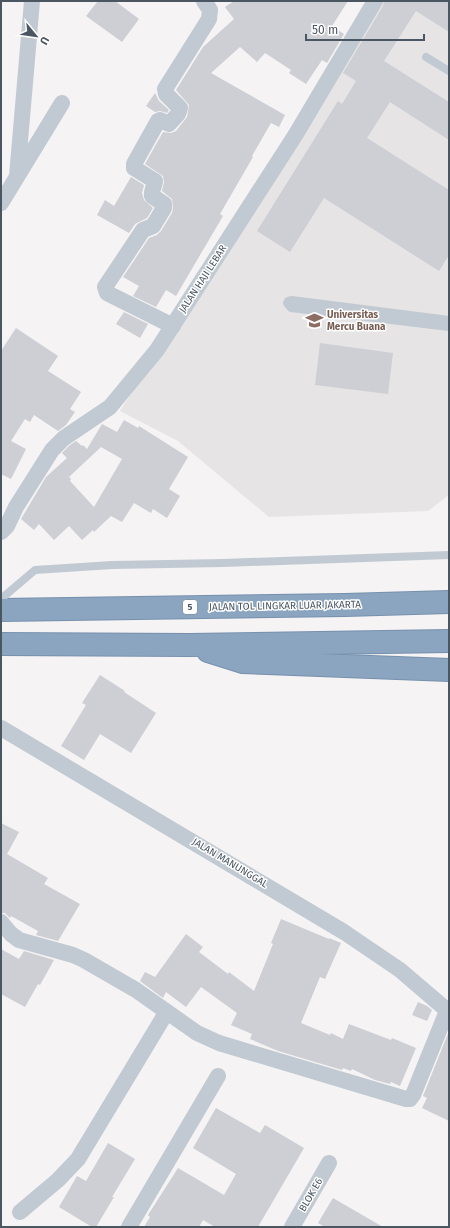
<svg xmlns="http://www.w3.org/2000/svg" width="450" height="1228" font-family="'Fira Sans',sans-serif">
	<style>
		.education { fill: #e6e4e5 }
		.building { fill: #cdcfd5; fill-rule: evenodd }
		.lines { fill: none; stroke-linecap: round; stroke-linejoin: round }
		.motorway-casing { stroke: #7690ad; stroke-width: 24 }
		.service { stroke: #c1cad2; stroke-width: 8 }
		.minor { stroke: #c1cad2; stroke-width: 16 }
		.motorway { stroke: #8ba5c1; stroke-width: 22 }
		.labels { text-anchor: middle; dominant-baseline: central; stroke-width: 3; stroke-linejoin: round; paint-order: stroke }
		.shield { fill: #fff; stroke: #808990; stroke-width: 1 }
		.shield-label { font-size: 9px; font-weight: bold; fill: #4a5661 }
		.street-label { font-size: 10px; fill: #4a5661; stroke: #fff }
		.education-label { font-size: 10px; font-weight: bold; fill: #785e54; stroke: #fff; text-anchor: start }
	</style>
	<rect width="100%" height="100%" fill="#f5f3f3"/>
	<!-- education -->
	<polygon class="education" points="379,1 449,1 449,495 428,511 269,517 178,441 120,411 296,137"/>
	<!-- building -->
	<g class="building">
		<polygon points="98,1 115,1 139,19 122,42 86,16"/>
		<polygon points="234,1 348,1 332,26 344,34 327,63 322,60 306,84 289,73 291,70 265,53 257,62 240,47 211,73 285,115 279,127 271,123 252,156 253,157 220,214 223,216 176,296 166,290 156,307 133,296 139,286 123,277 149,238 157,235 161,231 172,213 173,208 172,199 162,191 164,182 163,176 145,164 163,132 171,133 176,131 187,117 189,105 176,90 203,47 234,19 225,7"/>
		<polygon points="384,1 449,1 449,32 416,11 384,61 449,102 449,140 390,102 367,138 449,190 449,255 439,271 324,198 290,252 257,231 338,101 342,104 356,81 343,73 383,6"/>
		<polygon points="155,93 159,101 169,110 167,113 160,111 155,112 146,106"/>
		<polygon points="131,177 144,185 142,193 144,200 153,208 147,218 135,224 129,233 97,215 105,200 114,206"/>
		<polygon points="124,312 148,324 140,338 116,324"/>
		<polygon points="16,328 58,356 48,371 81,392 70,409 75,412 66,425 58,431 34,415 30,422 25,419 11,441 26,449 11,479 1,474 1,351"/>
		<polygon points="320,343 393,353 388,394 315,385"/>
		<path d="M124 420 138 428 139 426 188 457 169 489 180 496 167 518 153 509 151 513 134 503 122 522 111 516 94 532 93 530 82 540 69 526 54 540 39 524 34 530 21 519 46 477 67 458 62 453 70 445 76 441 82 446 83 445 87 449 102 424 117 432ZM101 447 122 459 94 507 70 481 71 479 69 477Z"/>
		<polygon points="100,675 125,691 124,692 156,713 131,753 100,734 84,760 61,746 86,705 82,703"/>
		<polygon points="1,823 19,832 7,854 48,878 44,884 80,904 58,941 36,935 38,931 11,916 10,918 5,913 1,913"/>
		<polygon points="281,919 329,939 329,938 341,943 325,979 320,977 301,1023 330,1035 331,1033 343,1039 349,1024 391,1040 392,1038 416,1048 400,1086 391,1082 390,1084 375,1080 352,1069 351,1071 343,1068 342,1070 278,1051 250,1039 252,1034 231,1025 237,1013 201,987 186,1007 166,992 163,998 140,981 145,972 155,977 186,934 203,947 199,952 228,974 229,972 254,991 273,944 271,943"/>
		<polygon points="1,949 19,959 24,951 54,960 40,985 38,984 25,1007 1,994"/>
		<polygon points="418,1002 427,1006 432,1010 427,1021 412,1015"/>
		<polygon points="449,1031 449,1121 422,1108 427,1098 423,1096"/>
		<polygon points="216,1108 260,1133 265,1125 304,1148 258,1227 215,1227 203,1220 199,1227 144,1227 150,1217 148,1215 178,1168 224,1195 236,1174 193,1148"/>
		<polygon points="108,1143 135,1159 112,1197 114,1197 96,1227 92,1227 59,1207 77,1176 86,1181"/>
		<polygon points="333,1198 383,1227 325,1227 318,1223"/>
	</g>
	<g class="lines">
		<defs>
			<g id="motorway">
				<polyline points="1,610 345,605 449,602"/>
				<polyline points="1,644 190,645 449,641"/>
				<polyline points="208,651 243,662 449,670"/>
			</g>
		</defs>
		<!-- motorway casing -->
		<use href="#motorway" class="motorway-casing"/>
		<!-- service -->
		<g class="service">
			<polyline points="426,57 449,71"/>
			<polyline points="449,320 292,300 288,301 287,303 291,308 449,327"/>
			<polyline points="1,599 35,570 112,565 223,563 449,555"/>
		</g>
		<!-- minor -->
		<g class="minor">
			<polyline points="17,176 32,1"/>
			<polyline points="1,203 62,103"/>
			<path d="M173 326 107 293 105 287 143 230 153 226 164 208V204L152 196C151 190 155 186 155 181L134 168V164L158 121 160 120 169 124 178 114 180 108 166 94 165 89 209 19 210 10 204 1"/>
			<polyline points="1,532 7,526 16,507 52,450 64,438 110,407 157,350 296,134 375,1"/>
			<polyline points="1,728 344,932 400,970 449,1012"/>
			<polyline points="1,922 11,934 19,940 73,955 84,960 136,990 197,1033 219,1043 406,1099 410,1099 413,1095 447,1011"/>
			<polyline points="20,1212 58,1180 78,1159 166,1013"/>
			<polyline points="129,1227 218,1076"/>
			<polyline points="292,1227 329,1163"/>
		</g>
		<!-- motorway -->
		<use href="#motorway" class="motorway"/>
	</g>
	<!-- icons -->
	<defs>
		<symbol id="university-bare" viewBox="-9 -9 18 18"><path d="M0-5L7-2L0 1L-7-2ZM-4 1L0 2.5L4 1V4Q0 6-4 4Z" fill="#8d6e63" stroke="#fff" stroke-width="2.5" paint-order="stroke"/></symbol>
	</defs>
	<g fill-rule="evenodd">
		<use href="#university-bare" x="302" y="308" width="25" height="25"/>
	</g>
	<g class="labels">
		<!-- shield labels -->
		<rect class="shield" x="183" y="600" width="14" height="14" rx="3"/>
		<g class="shield-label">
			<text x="190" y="607">5</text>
		</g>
		<!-- street labels -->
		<g class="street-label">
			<text transform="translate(203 279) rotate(-57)">JALAN HAJI LEBAR</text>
			<text transform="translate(285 606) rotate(-1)">JALAN TOL LINGKAR LUAR JAKARTA</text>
			<text transform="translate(230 863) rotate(31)">JALAN MANUNGGAL</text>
			<text transform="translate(311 1195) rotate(-60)">BLOK E6</text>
		</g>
		<!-- education labels -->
		<g class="education-label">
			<text x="327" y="315">Universitas<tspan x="327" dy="12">Mercu Buana</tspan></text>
		</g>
	</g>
	<!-- border -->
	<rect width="450" height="1228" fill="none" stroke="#4a5661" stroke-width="4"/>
	<!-- north arrow -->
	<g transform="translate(36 36) rotate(119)" stroke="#ffffff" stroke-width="3" paint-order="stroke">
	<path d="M0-3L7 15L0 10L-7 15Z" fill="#4a5661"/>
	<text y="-6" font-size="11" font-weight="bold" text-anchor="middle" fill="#4a5661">U</text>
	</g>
	<!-- scale -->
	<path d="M306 34v6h118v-6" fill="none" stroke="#4a5661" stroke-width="2"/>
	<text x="312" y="34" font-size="12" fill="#4a5661" stroke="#ffffff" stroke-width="3" paint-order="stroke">50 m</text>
</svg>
